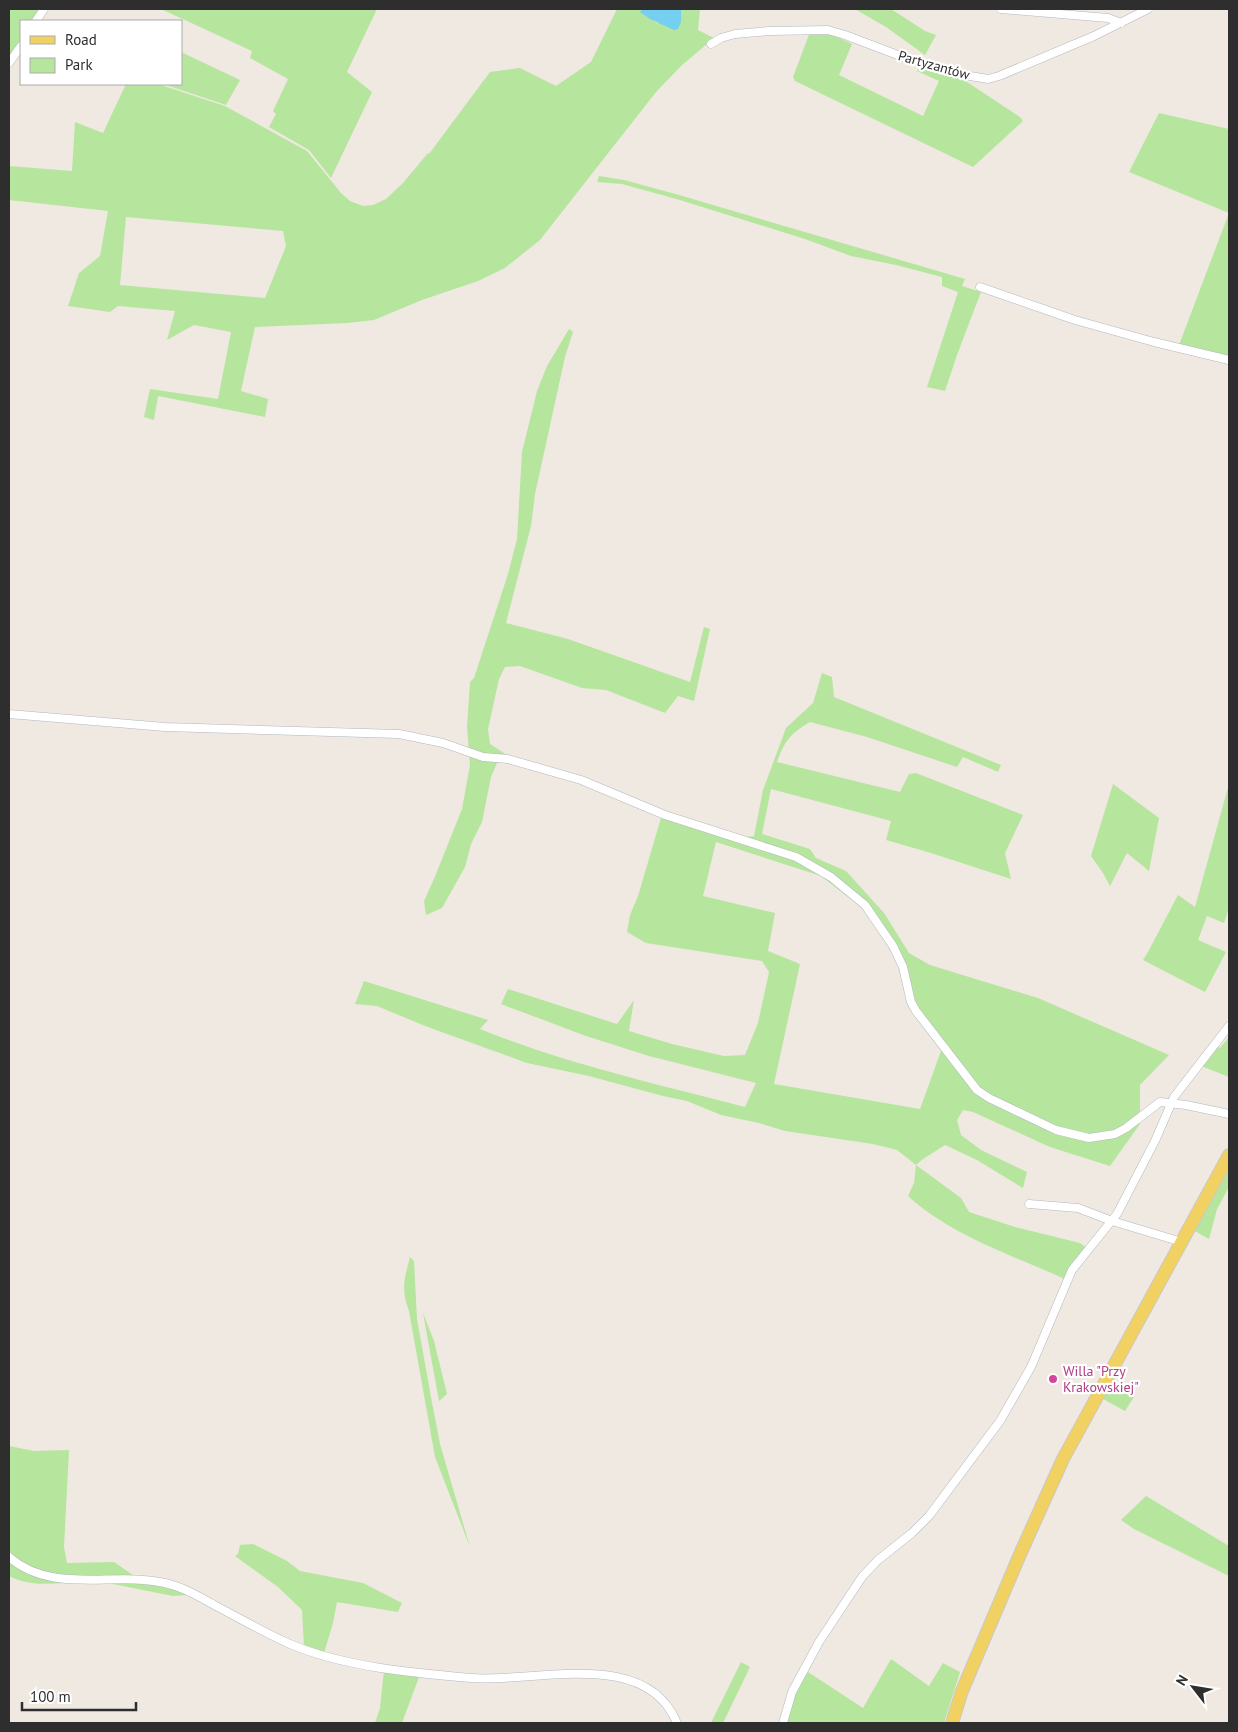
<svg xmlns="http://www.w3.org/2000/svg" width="1238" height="1732" font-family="'PT Sans',sans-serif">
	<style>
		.green { fill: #b6e59e; fill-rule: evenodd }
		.water { fill: #75cff0 }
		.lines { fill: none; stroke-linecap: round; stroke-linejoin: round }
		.street-casing { stroke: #b4b7c1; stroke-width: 9 }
		.primary-casing { stroke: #c9c9c9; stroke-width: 14 }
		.street { stroke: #fff; stroke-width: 8 }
		.primary { stroke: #f2d163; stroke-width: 12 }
		.hotel-dot { fill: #d1479c; stroke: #fff; stroke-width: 2 }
		.labels { text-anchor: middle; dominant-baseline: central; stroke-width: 4.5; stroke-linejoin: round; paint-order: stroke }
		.street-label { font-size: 14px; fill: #2e2e2e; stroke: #fff }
		.hotel-label { font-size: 14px; fill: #b23c85; stroke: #fff; text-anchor: start }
	</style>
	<rect width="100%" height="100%" fill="#efe9e1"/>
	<!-- green -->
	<g class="green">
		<polygon points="9,9 40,9 32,21 21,21 21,40 9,59"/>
		<polygon points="161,9 377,9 347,72 372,92 331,178 309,150 269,127 276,114 273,111 288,79 250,58 252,51"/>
		<path d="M617 9H643L641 12 657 23 681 22V9H700L698 30 714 38 681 66 656 92 540 240 505 268 478 281 422 300 374 320 348 323 255 327 241 391 268 399 265 417 158 396 154 420 144 417 150 389 218 399 231 332 194 325 167 340 175 311 118 306 110 312 68 306 79 273 100 256 108 211 9 200V166L72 171 75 122 103 133 126 84H158L225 106 307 151 341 193 350 201 363 206 373 205 386 199 403 183 428 153 429 154 490 72 520 68 556 86 591 62ZM126 217 283 231 286 246 265 298 120 285Z"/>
		<polygon points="855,9 891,9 925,31 936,35 925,55 886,27"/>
		<polygon points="810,32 829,33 852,44 839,75 923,116 939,81 917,71 921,65 958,76 1020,117 1023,121 973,167 795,81 793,77"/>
		<polygon points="181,52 240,80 226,105 163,84 181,84"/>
		<polygon points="1159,113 1229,129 1229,357 1179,345 1229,213 1129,172"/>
		<polygon points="599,176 624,180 679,195 965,279 962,286 981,292 957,355 945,391 927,387 958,292 942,286 942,277 896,265 851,256 805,239 680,200 622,184 597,182"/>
		<polygon points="569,329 573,332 565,357 535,494 531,526 506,623 568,639 690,682 704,627 710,629 694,701 678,696 665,713 606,690 582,688 520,666 505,667 499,679 488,729 490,744 507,755 497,763 491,777 482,822 471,844 465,867 442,908 426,915 424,901 434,879 462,809 470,765 467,727 470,682 474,678 508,574 517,539 522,452 537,391 547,366"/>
		<path d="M822 673 832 677 834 697 1001 765 998 772 963 757 957 767 867 737 810 722C791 733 785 740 777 762L900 792 909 774 916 773 1023 815 1005 853 1011 879 931 853 886 840 891 821 771 789 762 834 810 849 816 858 846 871 884 913 909 953 930 965 1038 998 1169 1055 1140 1085V1124L1110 1166 1050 1147 973 1112 963 1110 957 1120 961 1135 981 1150 1027 1172 1023 1188 977 1160 945 1145 923 1159 916 1165 961 1198 969 1212 1015 1227 1080 1243 1087 1248 1065 1279C1012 1255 952 1236 908 1196L914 1183 916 1165 897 1150 873 1144 785 1131 759 1123 721 1115 687 1101 663 1096 589 1076 527 1063 425 1026 377 1006 355 1004 364 981 488 1020 480 1029C566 1064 656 1084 745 1107L756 1083 649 1056 586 1036 501 1004 508 989 617 1024 634 1000 629 1031 672 1044 724 1056 745 1055 758 1023 769 972 762 961 646 943 627 932 630 915 638 896 661 818 665 811 746 837 754 836 763 790 786 728 813 703ZM716 842 821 876 860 906 876 926 897 962 908 1006 941 1051 920 1109 774 1084 800 964 768 951 775 913 703 896Z"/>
		<polygon points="1113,784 1159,818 1149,871 1127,853 1110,886 1103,873 1091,856"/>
		<polygon points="1229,784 1229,908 1224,923 1207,916 1198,940 1226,952 1205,992 1143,960 1148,952 1178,895 1195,907"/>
		<polygon points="1229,1037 1229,1077 1196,1064 1212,1043 1220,1048"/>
		<polygon points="1229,1168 1229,1187 1217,1209 1209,1239 1195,1231"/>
		<path d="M410 1257 414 1261 417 1319 431 1397 440 1444 470 1547 435 1457 409 1311C401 1288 404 1280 410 1257Z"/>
		<polygon points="423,1313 434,1341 447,1394 439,1401"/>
		<polygon points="1112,1383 1134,1397 1125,1411 1103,1399"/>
		<path d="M9 1446 34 1451 69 1450 64 1547 67 1563 114 1562 133 1575C107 1575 60 1580 37 1571 26 1567 17 1559 9 1551Z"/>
		<polygon points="1146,1496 1229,1546 1229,1576 1134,1529 1121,1520"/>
		<polygon points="253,1544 287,1561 300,1571 363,1583 402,1603 398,1612 337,1602 333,1623 324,1653 304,1647 302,1610 278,1587 235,1556 238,1554 240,1545"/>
		<path d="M9 1561C27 1575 45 1578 67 1583 45 1584 30 1586 9 1576Z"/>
		<path d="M103 1582C135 1583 158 1583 188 1595L173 1596Z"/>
		<polygon points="891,1659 929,1686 943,1663 960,1672 944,1723 787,1723 795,1695 808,1672 863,1708"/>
		<polygon points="741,1662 750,1667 723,1723 711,1723"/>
		<polygon points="384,1670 419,1677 402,1723 375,1723 380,1708"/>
	</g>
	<!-- water -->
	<polygon class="water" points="643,9 681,9 681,22 678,29 674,30 650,19 640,12"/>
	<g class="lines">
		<defs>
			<g id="street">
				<polyline points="1001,9 1108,18 1121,23"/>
				<polyline points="36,21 44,9"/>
				<polyline points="711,44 721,38 735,34 769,31 828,30 845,35 903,57 970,76 988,79 999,76 1094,36 1148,9"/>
				<polyline points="9,63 21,46"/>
				<polyline points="980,287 1075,320 1154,342 1229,360"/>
				<polyline points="9,714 165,727 399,734 443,743 483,757 508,759 581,780 665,815 796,857 831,877 865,905 893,946 903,967 911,1002 916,1011 977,1090 989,1098 1056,1130 1089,1138 1115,1134 1126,1128 1160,1102 1186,1105 1229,1114"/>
				<polyline points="1029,1204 1078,1208 1112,1221 1182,1242"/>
				<path d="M9 1557C53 1595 112 1571 165 1583 183 1587 200 1597 216 1606 241 1619 265 1633 290 1644 344 1667 413 1673 471 1678 535 1683 646 1647 677 1723"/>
				<polyline points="783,1723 792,1692 819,1642 862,1577 878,1560 912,1533 929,1516 1000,1421 1031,1367 1072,1270 1117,1214 1155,1141 1174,1097 1229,1026"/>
			</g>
			<polyline id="primary" points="952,1723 962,1691 1021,1552 1063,1459 1229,1155"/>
		</defs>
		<!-- street casing -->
		<use href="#street" class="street-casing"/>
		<!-- primary casing -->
		<use href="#primary" class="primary-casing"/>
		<!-- street -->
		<use href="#street" class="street"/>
		<!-- primary -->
		<use href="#primary" class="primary"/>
	</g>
	<!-- markers -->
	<circle class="hotel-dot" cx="1053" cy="1379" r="5"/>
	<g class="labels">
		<!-- street labels -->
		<g class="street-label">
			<text transform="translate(934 65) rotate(16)">Partyzantów</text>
		</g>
		<!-- hotel labels -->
		<g class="hotel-label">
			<text x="1063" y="1371">Willa "Przy<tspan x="1063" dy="16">Krakowskiej"</tspan></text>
		</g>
	</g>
	<!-- border -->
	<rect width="1238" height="1732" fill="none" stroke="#2e2e2e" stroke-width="20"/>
	<!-- legend -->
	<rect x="20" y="20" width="162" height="65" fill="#ffffff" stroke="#ababab"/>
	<rect x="30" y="36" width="25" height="8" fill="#f2d163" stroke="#ababab"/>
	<text x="65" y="45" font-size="15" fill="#2e2e2e">Road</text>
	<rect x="30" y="58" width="25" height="15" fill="#b6e59e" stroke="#ababab"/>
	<text x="65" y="70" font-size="15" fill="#2e2e2e">Park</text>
	<!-- north arrow -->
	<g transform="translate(1193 1687) rotate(301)" stroke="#ffffff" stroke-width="4" paint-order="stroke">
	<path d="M0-4L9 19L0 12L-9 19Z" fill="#2e2e2e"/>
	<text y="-8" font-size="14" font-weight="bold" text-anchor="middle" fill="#2e2e2e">N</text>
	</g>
	<!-- scale -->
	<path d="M22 1702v8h114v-8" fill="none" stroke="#2e2e2e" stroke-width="2.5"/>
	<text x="30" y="1702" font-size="15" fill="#2e2e2e" stroke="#ffffff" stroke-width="4" paint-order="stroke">100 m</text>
</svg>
